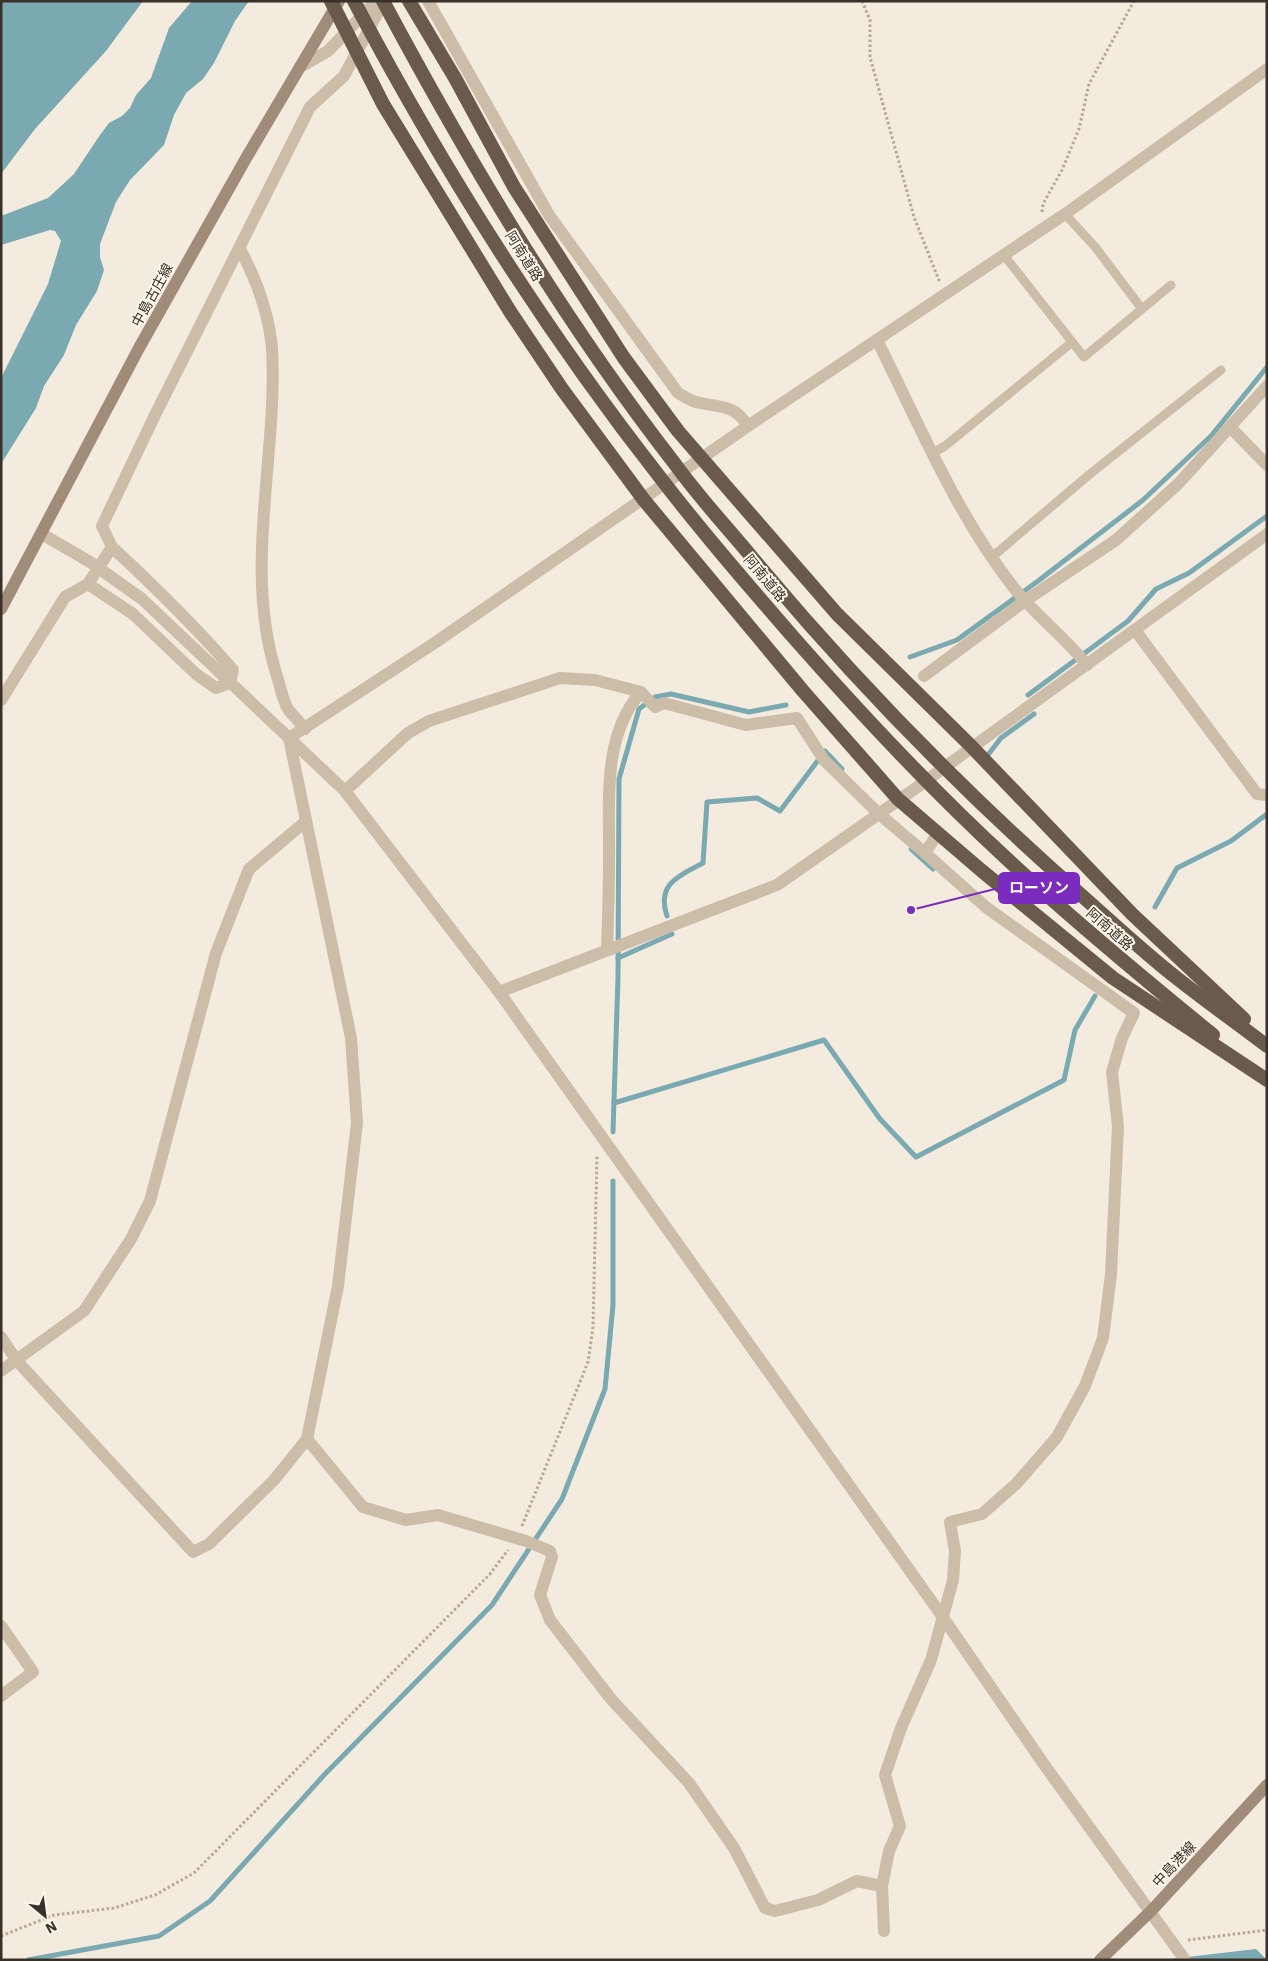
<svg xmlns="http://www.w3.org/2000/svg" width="1268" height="1961" font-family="'IBM Plex Sans','Noto Sans JP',sans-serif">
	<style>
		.water { fill: #7ba9b2 }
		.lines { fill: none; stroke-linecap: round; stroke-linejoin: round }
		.stream { stroke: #7ba9b2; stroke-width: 5 }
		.path { stroke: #b8a792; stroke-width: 3; stroke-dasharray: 2.5 2.5; stroke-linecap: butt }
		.service { stroke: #ccbda8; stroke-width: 9 }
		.minor { stroke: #ccbda8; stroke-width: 12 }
		.tertiary { stroke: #ccbda8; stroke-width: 12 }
		.secondary { stroke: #a08c79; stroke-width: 12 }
		.trunk { stroke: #6a5a4c; stroke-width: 14 }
		.labels { text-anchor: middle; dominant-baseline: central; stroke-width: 4; stroke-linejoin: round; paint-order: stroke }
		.street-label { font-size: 14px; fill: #393029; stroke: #fbf5ea }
		.leader { fill: none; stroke: #7b2cbf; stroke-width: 2 }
		.callout-dot { fill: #7b2cbf; stroke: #fbf5ea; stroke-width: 2 }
		.callout { fill: #7b2cbf; stroke: #7b2cbf; stroke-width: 2 }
		.callout-label { font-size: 15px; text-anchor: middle; font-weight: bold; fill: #fff }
	</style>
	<rect width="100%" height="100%" fill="#f3ebdd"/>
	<!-- water -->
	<g class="water">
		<polygon points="1,1 143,1 106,51 35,129 1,174"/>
		<polygon points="192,1 249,1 235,21 214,63 203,79 186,93 174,115 164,145 130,180 116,202 100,244 100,257 104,270 97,291 76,325 64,355 44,386 36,408 1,464 1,378 48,284 61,241 55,231 50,230 1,245 1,216 48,198 74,174 100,135 109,123 122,116 130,108 136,95 151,78 169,28"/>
		<polygon points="1256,1949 1267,1960 1162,1960"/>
	</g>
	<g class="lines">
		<!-- stream -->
		<g class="stream">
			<polyline points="910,657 957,640 1038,581 1143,500 1211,436 1267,367"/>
			<polyline points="1028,695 1128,621 1156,589 1189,573 1267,516"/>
			<polyline points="987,756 1001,738 1034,714"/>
			<polyline points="911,849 933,869"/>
			<polyline points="1155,907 1177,868 1231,841 1267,814"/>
			<path d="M667 916C656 884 679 876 703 863L707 802 757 798 780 811 825 751 842 769"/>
			<polyline points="618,958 672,934"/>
			<polyline points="614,1103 824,1040 880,1119 916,1157 1064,1080 1075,1030 1095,996"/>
			<polyline points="613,1132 618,977 619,779 639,709 655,697 671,694 749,712 786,705"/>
			<polyline points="28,1960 159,1936 210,1901 325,1774 492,1605 562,1499 605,1389 613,1305 613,1181"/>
		</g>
		<!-- path -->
		<g class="path">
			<polyline points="862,1 870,20 870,57 914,217 940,283"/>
			<polyline points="1042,212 1043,204 1062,170 1079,129 1089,84 1134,1"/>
			<polyline points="522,1526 588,1362 593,1327 597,1155"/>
			<polyline points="1,1936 54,1915 114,1908 155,1895 194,1873 490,1574 508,1550"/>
			<polyline points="1188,1940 1267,1930"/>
		</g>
		<!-- service -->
		<g class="service">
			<polyline points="1065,214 1096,248 1142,309"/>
			<polyline points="1003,254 1084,357 1171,285"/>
			<polyline points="933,453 945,446 1071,343"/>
			<polyline points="992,557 1090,474 1221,370"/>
		</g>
		<!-- minor -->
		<g class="minor">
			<path d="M428 1 549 215 678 393C684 396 690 401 696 402 720 408 733 403 748 426"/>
			<polyline points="300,67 328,51 376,1"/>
			<path d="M240 249C256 279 269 314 272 349 278 457 243 566 276 673 280 684 282 699 288 709 293 716 300 722 305 729"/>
			<path d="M877 340C919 424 956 514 1014 588 1036 616 1065 637 1087 665"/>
			<polyline points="1230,427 1267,465"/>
			<path d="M88 584 133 614 196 674 216 688 230 683 233 670C195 626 154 586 112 547"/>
			<polyline points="1135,630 1257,794 1267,795"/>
			<polyline points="924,676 1025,601 1116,540 1178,484 1267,386"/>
			<polyline points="1,700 65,597 88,584 112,547 102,526 155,415 310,107 344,76 384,1"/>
			<polyline points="345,791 408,733 429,721 560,678 595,680 641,692"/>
			<path d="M607 950C608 920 609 891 609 861 610 805 601 737 641 692L655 707 664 703 746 725 797 718 824 760 878 813 925 853"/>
			<polyline points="499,992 777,885 916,788 1267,534"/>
			<polyline points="1,1337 17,1361 193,1552 209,1544 274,1480 307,1439 338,1286 357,1123 351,1038 289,738"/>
			<polyline points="1,1371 84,1311 131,1239 150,1201 216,953 249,869 305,822"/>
			<polyline points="307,1439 363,1507 406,1520 438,1515 526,1541 550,1551 552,1557 540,1595 550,1620 611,1699 689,1783 734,1848 765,1908 775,1911 818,1900 857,1881 882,1886"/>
			<polyline points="1,1626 33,1672 1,1696"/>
			<polyline points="884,1931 882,1886 889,1851 900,1826 885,1775 901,1728 931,1660 953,1580 955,1551 950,1522 982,1514 1016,1484 1057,1437 1085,1386 1103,1338 1111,1274 1118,1127 1112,1072 1122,1038 1134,1013 987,908 925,853 938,833"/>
		</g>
		<!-- tertiary -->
		<g class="tertiary">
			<polyline points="42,534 90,562 142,599 345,791 499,992 942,1616 1043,1763 1185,1960"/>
			<polyline points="289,738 436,642 748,426 1065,214 1267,69"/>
		</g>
		<!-- secondary -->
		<g class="secondary">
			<polyline points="1,609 139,348 245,160 339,1"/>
			<polyline points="1100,1960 1152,1910 1267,1785"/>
		</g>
		<!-- trunk -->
		<g class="trunk">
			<polyline points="331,1 383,104 511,313 562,389 644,500 803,691 898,799 982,871 1113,978 1267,1080"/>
			<path d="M354 1C442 167 543 328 659 476 702 532 748 585 794 638 861 714 931 789 1006 858 1073 920 1143 978 1213 1035"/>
			<path d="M383 1C469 162 563 320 675 464 698 496 725 525 750 555 854 680 966 795 1089 902 1118 928 1147 955 1178 979 1207 1002 1237 1023 1267 1046"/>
			<polyline points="409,1 455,78 514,187 624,358 678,431 837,614 971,746 1132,914 1244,1019"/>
		</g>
	</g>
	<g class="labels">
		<!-- street labels -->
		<g class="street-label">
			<text transform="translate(524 256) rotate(58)">阿南道路</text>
			<text transform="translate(152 295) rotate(-61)">中島古庄線</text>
			<text transform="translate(765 578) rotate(50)">阿南道路</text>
			<text transform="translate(1110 929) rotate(41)">阿南道路</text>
			<text transform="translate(1174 1864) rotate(-47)">中島港線</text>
		</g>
	</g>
	<!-- callouts -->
	<path class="leader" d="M911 910L999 888"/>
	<circle class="callout-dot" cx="911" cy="910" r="5"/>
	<rect class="callout" x="999" y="873" width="80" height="30" rx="5"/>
	<g class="callout-label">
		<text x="1039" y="893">ローソン</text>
	</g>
	<!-- border -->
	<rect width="1268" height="1961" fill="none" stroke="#393029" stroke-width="5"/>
	<!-- north arrow -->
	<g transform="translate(45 1916) rotate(151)" stroke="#fbf5ea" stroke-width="4" paint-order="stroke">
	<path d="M0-4L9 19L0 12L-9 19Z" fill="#393029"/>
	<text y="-8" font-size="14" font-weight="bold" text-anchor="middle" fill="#393029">N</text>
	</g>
</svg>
